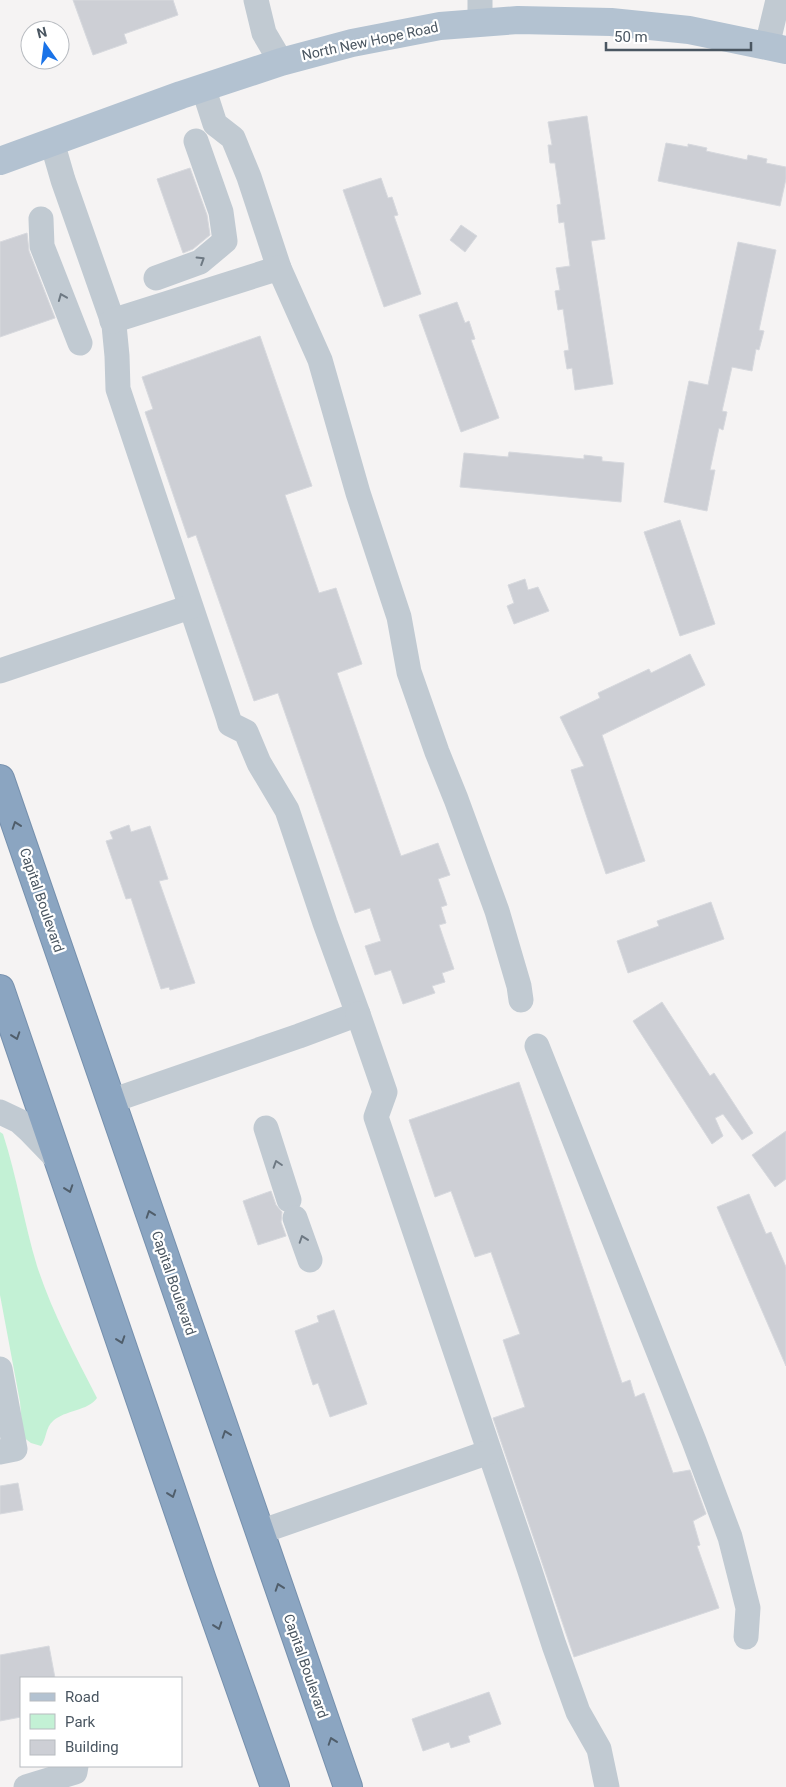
<svg xmlns="http://www.w3.org/2000/svg" width="786" height="1787" font-family="Roboto,sans-serif">
	<style>
		.green { fill: #c3f1d5 }
		.building { fill: #cdcfd5; stroke: #d7d9de }
		.lines { fill: none; stroke-linecap: round; stroke-linejoin: round }
		.highway-casing { stroke: #7690ad; stroke-width: 30 }
		.minor { stroke: #c1cad2; stroke-width: 25 }
		.major { stroke: #b3c2d1; stroke-width: 28 }
		.highway { stroke: #8ba5c1; stroke-width: 28 }
		.oneway { stroke: #6e7983 }
		.oneway2 { stroke: #505e6b }
		.labels { text-anchor: middle; dominant-baseline: central; stroke-width: 4.5; stroke-linejoin: round; paint-order: stroke }
		.street-label { font-size: 14px; fill: #4a5661; stroke: #fff }
	</style>
	<rect width="100%" height="100%" fill="#f5f3f3"/>
	<!-- green -->
	<path class="green" d="M0 1132 3 1134C17 1177 24 1223 37 1266 52 1312 75 1355 97 1398 88 1411 65 1410 53 1421 45 1428 47 1438 41 1446L31 1443 23 1437 20 1402 0 1295Z"/>
	<!-- building -->
	<g class="building">
		<polygon points="73,0 173,0 178,15 124,34 127,43 93,55"/>
		<polygon points="587,116 605,239 591,241 613,384 575,390 572,368 567,369 564,351 569,350 563,309 558,310 555,291 560,290 556,268 570,266 564,222 559,223 557,205 561,204 555,163 550,163 548,145 552,145 548,122"/>
		<polygon points="666,143 688,147 688,144 707,148 706,151 747,160 748,155 767,159 766,163 786,167 786,179 780,206 658,181"/>
		<polygon points="190,168 207,215 210,235 193,249 183,253 157,179"/>
		<polygon points="381,178 388,198 392,197 398,215 394,216 421,294 384,307 343,190"/>
		<polygon points="461,225 477,236 465,252 450,240"/>
		<polygon points="27,233 29,251 55,318 0,337 0,242"/>
		<polygon points="738,242 776,250 759,330 764,331 759,350 756,349 752,371 732,367 722,411 727,412 723,430 719,428 710,470 715,470 707,511 664,502 689,381 708,385"/>
		<polygon points="457,302 465,323 469,321 475,339 471,340 499,418 461,432 419,315"/>
		<polygon points="260,336 312,486 285,495 319,593 336,588 362,664 337,673 401,856 438,843 450,875 438,879 447,905 441,907 446,923 439,925 454,969 442,973 445,982 432,986 435,993 403,1004 391,970 375,975 365,946 381,941 370,908 355,913 278,693 254,701 196,535 188,538 145,412 153,409 142,377"/>
		<polygon points="509,452 584,459 584,455 602,457 602,461 624,463 621,502 460,487 464,453 508,457"/>
		<polygon points="680,520 715,624 680,636 644,532"/>
		<polygon points="525,579 528,590 538,587 549,611 514,624 507,606 514,603 508,585"/>
		<polygon points="690,654 705,685 602,735 645,861 606,874 571,770 584,766 560,717 600,698 598,693 649,669 651,673"/>
		<polygon points="129,825 131,832 150,826 168,879 159,881 195,983 170,990 169,987 161,989 131,898 126,899 106,841 113,839 110,832"/>
		<polygon points="711,902 724,939 628,973 617,941 659,926 657,921"/>
		<polygon points="662,1002 710,1076 714,1073 753,1133 742,1140 723,1114 715,1118 723,1136 712,1144 633,1021"/>
		<polygon points="519,1082 622,1383 630,1380 635,1397 644,1393 673,1473 690,1470 706,1514 693,1521 700,1545 697,1546 719,1608 574,1657 493,1418 525,1407 503,1340 520,1334 491,1252 475,1257 451,1191 435,1197 409,1120"/>
		<polygon points="786,1131 786,1179 775,1187 752,1155"/>
		<polygon points="271,1191 276,1205 282,1212 281,1222 286,1236 258,1245 243,1201"/>
		<polygon points="749,1194 766,1234 771,1232 786,1267 786,1366 717,1207"/>
		<polygon points="334,1310 367,1404 330,1417 318,1383 313,1385 295,1331 319,1322 317,1316"/>
		<polygon points="18,1483 23,1510 0,1514 0,1486"/>
		<polygon points="49,1646 55,1678 21,1678 21,1717 0,1721 0,1655"/>
		<polygon points="489,1692 501,1724 468,1736 470,1742 451,1748 449,1742 423,1751 412,1719"/>
	</g>
	<g class="lines">
		<defs>
			<g id="highway">
				<polyline points="0,779 348,1787"/>
				<polyline points="0,989 202,1580 275,1787"/>
			</g>
		</defs>
		<!-- highway casing -->
		<use href="#highway" class="highway-casing"/>
		<!-- minor -->
		<g class="minor">
			<polyline points="256,0 264,33 281,62"/>
			<polyline points="480,22 480,0"/>
			<polyline points="767,46 778,0"/>
			<polyline points="203,87 215,124 233,138 249,177 279,268"/>
			<polyline points="52,142 63,180 114,325 117,356 118,389 228,717 230,724 246,732 259,763 287,810 325,923 358,1014 299,1036 111,1101"/>
			<polyline points="41,219 42,246 80,343"/>
			<polyline points="156,278 200,262 225,241 221,212 196,141"/>
			<polyline points="112,321 279,268 320,360 358,493 399,617 409,672 437,752 456,799 497,911 519,986 521,1000"/>
			<polyline points="0,671 190,607"/>
			<polyline points="358,1014 385,1092 376,1117 529,1568 554,1645 578,1712 599,1749 607,1787"/>
			<polyline points="537,1046 694,1441 730,1537 748,1608 746,1637"/>
			<polyline points="0,1112 19,1121 30,1131 59,1161"/>
			<polyline points="266,1128 289,1200"/>
			<polyline points="295,1218 310,1260"/>
			<polyline points="0,1369 15,1449 0,1452"/>
			<polyline points="260,1532 489,1452"/>
			<polyline points="26,1787 75,1772 76,1766"/>
		</g>
		<!-- major -->
		<polyline class="major" points="0,161 181,95 281,62 352,43 440,26 518,20 611,22 689,30 786,50"/>
		<!-- highway -->
		<use href="#highway" class="highway"/>
	</g>
	<!-- one-way arrows -->
	<defs><path id="oneway-chevron" d="M-2-3.5L2.5 0L-2 3.5" fill="none" stroke-width="1.6" stroke-linecap="round" stroke-linejoin="round" transform="scale(1.25)"/></defs>
	<g class="oneway">
		<use href="#oneway-chevron" transform="translate(201 260) rotate(-32)"/>
		<use href="#oneway-chevron" transform="translate(62 297) rotate(-112)"/>
		<use href="#oneway-chevron" transform="translate(277 1164) rotate(-108)"/>
		<use href="#oneway-chevron" transform="translate(303 1239) rotate(-109)"/>
	</g>
	<g class="oneway2">
		<use href="#oneway-chevron" transform="translate(16 825) rotate(-109)"/>
		<use href="#oneway-chevron" transform="translate(16 1036) rotate(71)"/>
		<use href="#oneway-chevron" transform="translate(69 1189) rotate(71)"/>
		<use href="#oneway-chevron" transform="translate(150 1214) rotate(-109)"/>
		<use href="#oneway-chevron" transform="translate(121 1340) rotate(71)"/>
		<use href="#oneway-chevron" transform="translate(226 1434) rotate(-109)"/>
		<use href="#oneway-chevron" transform="translate(172 1494) rotate(71)"/>
		<use href="#oneway-chevron" transform="translate(279 1587) rotate(-109)"/>
		<use href="#oneway-chevron" transform="translate(218 1626) rotate(71)"/>
		<use href="#oneway-chevron" transform="translate(332 1741) rotate(-109)"/>
	</g>
	<g class="labels">
		<!-- street labels -->
		<g class="street-label">
			<text transform="translate(370 41) rotate(-12)">North New Hope Road</text>
			<text transform="translate(42 900) rotate(71)">Capital Boulevard</text>
			<text transform="translate(174 1283) rotate(71)">Capital Boulevard</text>
			<text transform="translate(306 1666) rotate(71)">Capital Boulevard</text>
		</g>
	</g>
	<!-- legend -->
	<rect x="20" y="1677" width="162" height="90" fill="#ffffff" stroke="#b7bbc0"/>
	<rect x="30" y="1693" width="25" height="8" fill="#b3c2d1" stroke="#b7bbc0"/>
	<text x="65" y="1702" font-size="15" fill="#4a5661">Road</text>
	<rect x="30" y="1714" width="25" height="15" fill="#c3f1d5" stroke="#b7bbc0"/>
	<text x="65" y="1727" font-size="15" fill="#4a5661">Park</text>
	<rect x="30" y="1740" width="25" height="15" fill="#cdcfd5" stroke="#b7bbc0"/>
	<text x="65" y="1752" font-size="15" fill="#4a5661">Building</text>
	<!-- north arrow -->
	<g transform="translate(45 45) rotate(346)"><circle r="24" fill="#ffffff" stroke="#b7bbc0"/>
	<path d="M0-4L9 19L0 12L-9 19Z" fill="#1a73e8"/>
	<text y="-8" font-size="14" font-weight="bold" text-anchor="middle" fill="#4a5661">N</text>
	</g>
	<!-- scale -->
	<path d="M606 42v8h145v-8" fill="none" stroke="#4a5661" stroke-width="2.5"/>
	<text x="614" y="42" font-size="15" fill="#4a5661" stroke="#ffffff" stroke-width="4" paint-order="stroke">50 m</text>
</svg>
